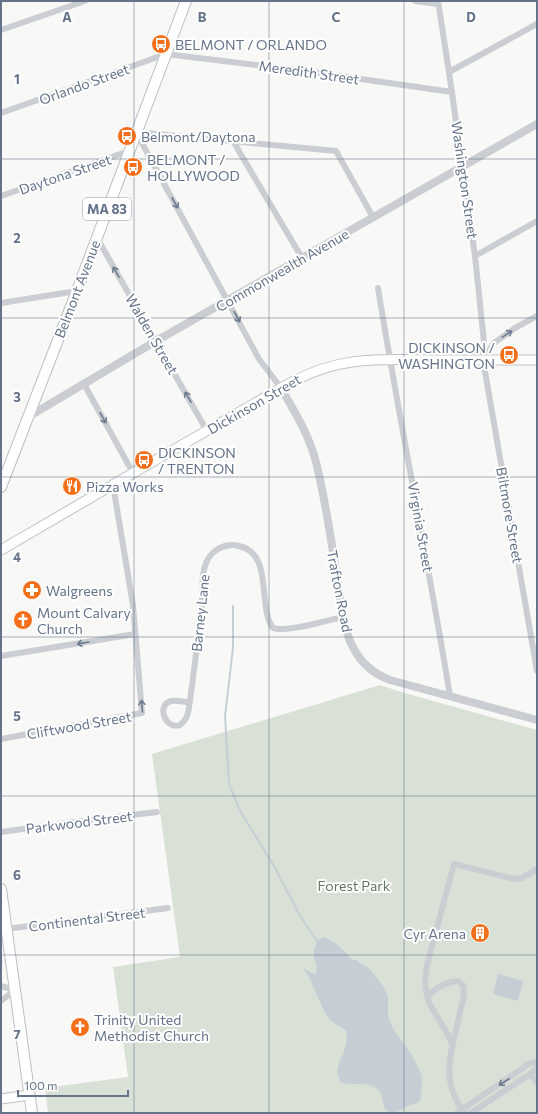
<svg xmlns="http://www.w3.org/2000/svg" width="538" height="1114" font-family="Commissioner,sans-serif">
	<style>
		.green { fill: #d9e1d6 }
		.water { fill: #c6ced5 }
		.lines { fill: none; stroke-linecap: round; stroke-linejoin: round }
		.stream { stroke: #c6ced5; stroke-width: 2 }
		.secondary-casing { stroke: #bcc0c6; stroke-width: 11 }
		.primary-casing { stroke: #bbbec3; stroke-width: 12 }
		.minor { stroke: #cacdd1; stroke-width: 6 }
		.tertiary { stroke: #cacdd1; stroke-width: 8 }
		.secondary { stroke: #fff; stroke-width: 9 }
		.primary { stroke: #fff; stroke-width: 10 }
		.oneway { stroke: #6e7c91 }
		.grid { fill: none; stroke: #64738a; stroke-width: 1; stroke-opacity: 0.55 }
		.labels { text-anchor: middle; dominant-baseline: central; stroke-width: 4; stroke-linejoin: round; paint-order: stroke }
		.shield { fill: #fff; stroke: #929dad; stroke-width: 1 }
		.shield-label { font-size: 13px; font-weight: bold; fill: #64738a }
		.poi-label { font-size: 14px; fill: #64738a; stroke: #fff; text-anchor: start }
		.street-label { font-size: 14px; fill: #64738a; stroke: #fff }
		.park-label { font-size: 14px; fill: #617a60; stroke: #fff }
		.grid-label { font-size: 13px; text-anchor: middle; font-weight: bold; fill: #64738a; stroke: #fff; stroke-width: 4; stroke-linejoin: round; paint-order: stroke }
	</style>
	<rect width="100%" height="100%" fill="#f8f9f6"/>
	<!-- green -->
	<polygon class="green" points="380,685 401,692 537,730 537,1113 48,1113 45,1088 128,1077 113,967 180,957 152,754"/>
	<!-- water -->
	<g class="water">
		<path d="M324 937C335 942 345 950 352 960H357L358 962 368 967 384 987 388 997V1015L393 1029 412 1055 422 1076 421 1099 418 1103 410 1105 394 1113 387 1111C381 1104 384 1101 381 1094 375 1082 361 1084 350 1084 347 1084 344 1083 341 1082 332 1069 342 1060 345 1048 347 1043 346 1037 347 1031L331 1021 325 1013 307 973 301 966 311 973 316 974 317 967 314 957V949L317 941Z"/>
		<polygon points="498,974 523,981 518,1001 493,994"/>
	</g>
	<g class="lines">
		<!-- stream -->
		<polyline class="stream" points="233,606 233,648 225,716 229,784 240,811 274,866 299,914 317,941"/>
		<defs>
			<g id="secondary">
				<path d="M1 550 133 473 290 383C339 356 379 359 433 360 468 360 502 360 537 360"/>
				<polyline points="1,1099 29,1095"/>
			</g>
			<g id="primary">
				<polyline points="1,487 75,296 186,1"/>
				<polyline points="1,889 32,1113"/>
			</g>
		</defs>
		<!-- secondary casing -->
		<use href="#secondary" class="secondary-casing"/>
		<!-- primary casing -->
		<use href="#primary" class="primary-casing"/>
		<!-- minor -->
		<g class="minor">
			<polyline points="415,1 438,4"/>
			<polyline points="438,1 449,72 475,256 484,342 483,360 537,671"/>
			<polyline points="1,30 85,1"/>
			<polyline points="449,72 537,24"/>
			<polyline points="1,113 166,54 305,71 452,92"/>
			<polyline points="136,132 259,359 281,388"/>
			<polyline points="136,132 336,151 373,217"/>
			<polyline points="233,141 302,258"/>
			<polyline points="1,196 129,151"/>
			<polyline points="97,238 207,431"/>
			<polyline points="475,256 537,221"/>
			<path d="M378 288C400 425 428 560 450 696"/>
			<polyline points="1,303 77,291"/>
			<polyline points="484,358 494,343 515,328 537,316"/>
			<polyline points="84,384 133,473"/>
			<polyline points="1,656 135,634"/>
			<path d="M189 702C184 702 177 700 171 701 156 705 165 730 180 725 182 723 185 721 186 718 189 713 189 706 190 700 193 680 195 660 198 640 199 628 201 616 202 604 203 585 199 560 218 549 225 545 232 544 239 546 274 553 257 607 273 628 286 633 328 620 343 617"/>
			<polyline points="1,739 142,713 133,605 113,485"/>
			<polyline points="1,832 66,823 157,812"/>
			<polyline points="6,929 168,908"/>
			<polyline points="1,986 15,990"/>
			<polyline points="427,997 425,981 427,965 454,864 514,879 522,878 537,869"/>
			<polyline points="1,1001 15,990"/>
			<path d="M453 1046 446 1031 429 1003 428 998 427 997C435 988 445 982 458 981L463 985C466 994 462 1003 460 1012 455 1039 442 1070 455 1097 457 1103 461 1108 465 1113"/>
			<polyline points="530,1074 537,1082"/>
			<polyline points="457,1113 530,1063 537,1062"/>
			<polyline points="471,1113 533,1072 536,1068 537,1062"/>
		</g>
		<!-- tertiary -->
		<g class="tertiary">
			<path d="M281 388C295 412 309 435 316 462 326 502 332 544 338 585 342 606 343 630 354 649 362 664 374 674 390 680L537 720"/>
			<polyline points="28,417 156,341 537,124"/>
		</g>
		<!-- secondary -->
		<use href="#secondary" class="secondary"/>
		<!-- primary -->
		<use href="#primary" class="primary"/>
	</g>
	<!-- one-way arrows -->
	<defs><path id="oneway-shaft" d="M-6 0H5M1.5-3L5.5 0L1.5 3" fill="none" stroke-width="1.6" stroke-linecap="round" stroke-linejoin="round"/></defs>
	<g class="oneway">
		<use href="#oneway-shaft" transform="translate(175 203) rotate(61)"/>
		<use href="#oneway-shaft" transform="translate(116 272) rotate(-120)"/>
		<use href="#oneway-shaft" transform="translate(237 317) rotate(62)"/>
		<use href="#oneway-shaft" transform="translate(507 334) rotate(-34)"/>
		<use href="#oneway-shaft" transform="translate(188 397) rotate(-120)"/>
		<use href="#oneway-shaft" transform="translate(103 418) rotate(61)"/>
		<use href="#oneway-shaft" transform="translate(83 643) rotate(170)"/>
		<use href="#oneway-shaft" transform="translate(142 706) rotate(-95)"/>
		<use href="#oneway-shaft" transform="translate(504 1082) rotate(147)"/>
	</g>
	<!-- grid -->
	<path class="grid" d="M134 1V1113M269 1V1113M404 1V1113M1 159H537M1 318H537M1 477H537M1 637H537M1 796H537M1 955H537"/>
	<!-- icons -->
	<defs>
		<symbol id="bus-disc" viewBox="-11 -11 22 22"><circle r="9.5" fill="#f56e19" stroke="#fff"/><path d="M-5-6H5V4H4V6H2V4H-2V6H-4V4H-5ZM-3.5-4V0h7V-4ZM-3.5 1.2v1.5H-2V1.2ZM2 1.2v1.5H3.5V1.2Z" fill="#fff"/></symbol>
		<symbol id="restaurant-disc" viewBox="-11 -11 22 22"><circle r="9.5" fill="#f56e19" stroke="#fff"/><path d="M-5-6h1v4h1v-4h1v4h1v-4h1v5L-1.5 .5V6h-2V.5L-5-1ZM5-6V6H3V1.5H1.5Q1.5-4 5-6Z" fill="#fff"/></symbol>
		<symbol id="pharmacy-disc" viewBox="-11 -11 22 22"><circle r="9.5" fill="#f56e19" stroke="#fff"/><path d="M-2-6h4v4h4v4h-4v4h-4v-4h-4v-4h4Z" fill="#fff"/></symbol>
		<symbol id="church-disc" viewBox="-11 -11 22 22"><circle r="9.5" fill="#f56e19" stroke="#fff"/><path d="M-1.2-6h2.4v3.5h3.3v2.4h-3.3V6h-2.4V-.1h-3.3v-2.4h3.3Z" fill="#fff"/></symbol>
		<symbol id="building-disc" viewBox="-11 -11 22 22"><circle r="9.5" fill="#f56e19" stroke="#fff"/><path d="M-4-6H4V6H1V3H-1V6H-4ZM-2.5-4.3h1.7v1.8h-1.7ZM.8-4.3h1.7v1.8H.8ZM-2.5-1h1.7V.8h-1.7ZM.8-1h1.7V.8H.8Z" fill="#fff"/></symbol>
	</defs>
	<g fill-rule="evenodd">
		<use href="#bus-disc" x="150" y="33" width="22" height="22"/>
		<use href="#bus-disc" x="116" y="125" width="22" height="22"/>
		<use href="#bus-disc" x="122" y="156" width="22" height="22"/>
		<use href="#bus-disc" x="498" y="344" width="22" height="22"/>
		<use href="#bus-disc" x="133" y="449" width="22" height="22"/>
		<use href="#restaurant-disc" x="61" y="475" width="22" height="22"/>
		<use href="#pharmacy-disc" x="21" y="579" width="22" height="22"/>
		<use href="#church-disc" x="12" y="609" width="22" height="22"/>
		<use href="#building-disc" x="469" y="922" width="22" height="22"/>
		<use href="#church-disc" x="69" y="1016" width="22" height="22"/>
	</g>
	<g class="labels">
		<!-- shield labels -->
		<rect class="shield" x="83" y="198" width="48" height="22" rx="3"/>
		<g class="shield-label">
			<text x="107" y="209">MA 83</text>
		</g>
		<!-- poi labels -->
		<g class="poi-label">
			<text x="175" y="44">BELMONT / ORLANDO</text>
			<text x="141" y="136">Belmont/Daytona</text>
			<text x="147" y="159">BELMONT /<tspan x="147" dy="16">HOLLYWOOD</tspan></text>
			<text x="495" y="347" text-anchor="end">DICKINSON /<tspan x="495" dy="16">WASHINGTON</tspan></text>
			<text x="158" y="452">DICKINSON<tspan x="158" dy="16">/ TRENTON</tspan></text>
			<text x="86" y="486">Pizza Works</text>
			<text x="46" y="590">Walgreens</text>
			<text x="37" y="612">Mount Calvary<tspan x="37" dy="16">Church</tspan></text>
			<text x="466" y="933" text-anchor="end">Cyr Arena</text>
			<text x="94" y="1019">Trinity United<tspan x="94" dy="16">Methodist Church</tspan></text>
		</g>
		<!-- street labels -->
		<g class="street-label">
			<text transform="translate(309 72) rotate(8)">Meredith Street</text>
			<text transform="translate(84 84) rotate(-20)">Orlando Street</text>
			<text transform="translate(65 174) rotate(-19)">Daytona Street</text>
			<text transform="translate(465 180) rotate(82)">Washington Street</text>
			<text transform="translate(282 270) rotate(-30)">Commonwealth Avenue</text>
			<text transform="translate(77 289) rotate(-69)">Belmont Avenue</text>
			<text transform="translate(152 334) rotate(60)">Walden Street</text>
			<text transform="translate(254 404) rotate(-30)">Dickinson Street</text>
			<text transform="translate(510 515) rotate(80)">Biltmore Street</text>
			<text transform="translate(421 527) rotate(80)">Virginia Street</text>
			<text transform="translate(340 591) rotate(79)">Trafton Road</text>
			<text transform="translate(200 613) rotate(-84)">Barney Lane</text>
			<text transform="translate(79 725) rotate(-10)">Cliftwood Street</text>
			<text transform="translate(79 822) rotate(-7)">Parkwood Street</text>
			<text transform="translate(87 919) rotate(-7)">Continental Street</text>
		</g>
		<!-- park labels -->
		<g class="park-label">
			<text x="354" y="885">Forest Park</text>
		</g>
	</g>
	<g class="grid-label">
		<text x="67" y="22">A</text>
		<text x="202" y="22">B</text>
		<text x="336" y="22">C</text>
		<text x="471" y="22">D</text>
		<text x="17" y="84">1</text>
		<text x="17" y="243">2</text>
		<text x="17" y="402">3</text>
		<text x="17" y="562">4</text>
		<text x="17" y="721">5</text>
		<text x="17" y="880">6</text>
		<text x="17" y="1039">7</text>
	</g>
	<!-- border -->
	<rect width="538" height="1114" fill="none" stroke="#64738a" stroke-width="4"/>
	<!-- scale -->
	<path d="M18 1090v6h110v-6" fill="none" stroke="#64738a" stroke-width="2"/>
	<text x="24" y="1090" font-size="12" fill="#64738a" stroke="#ffffff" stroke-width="3" paint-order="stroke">100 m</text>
</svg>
